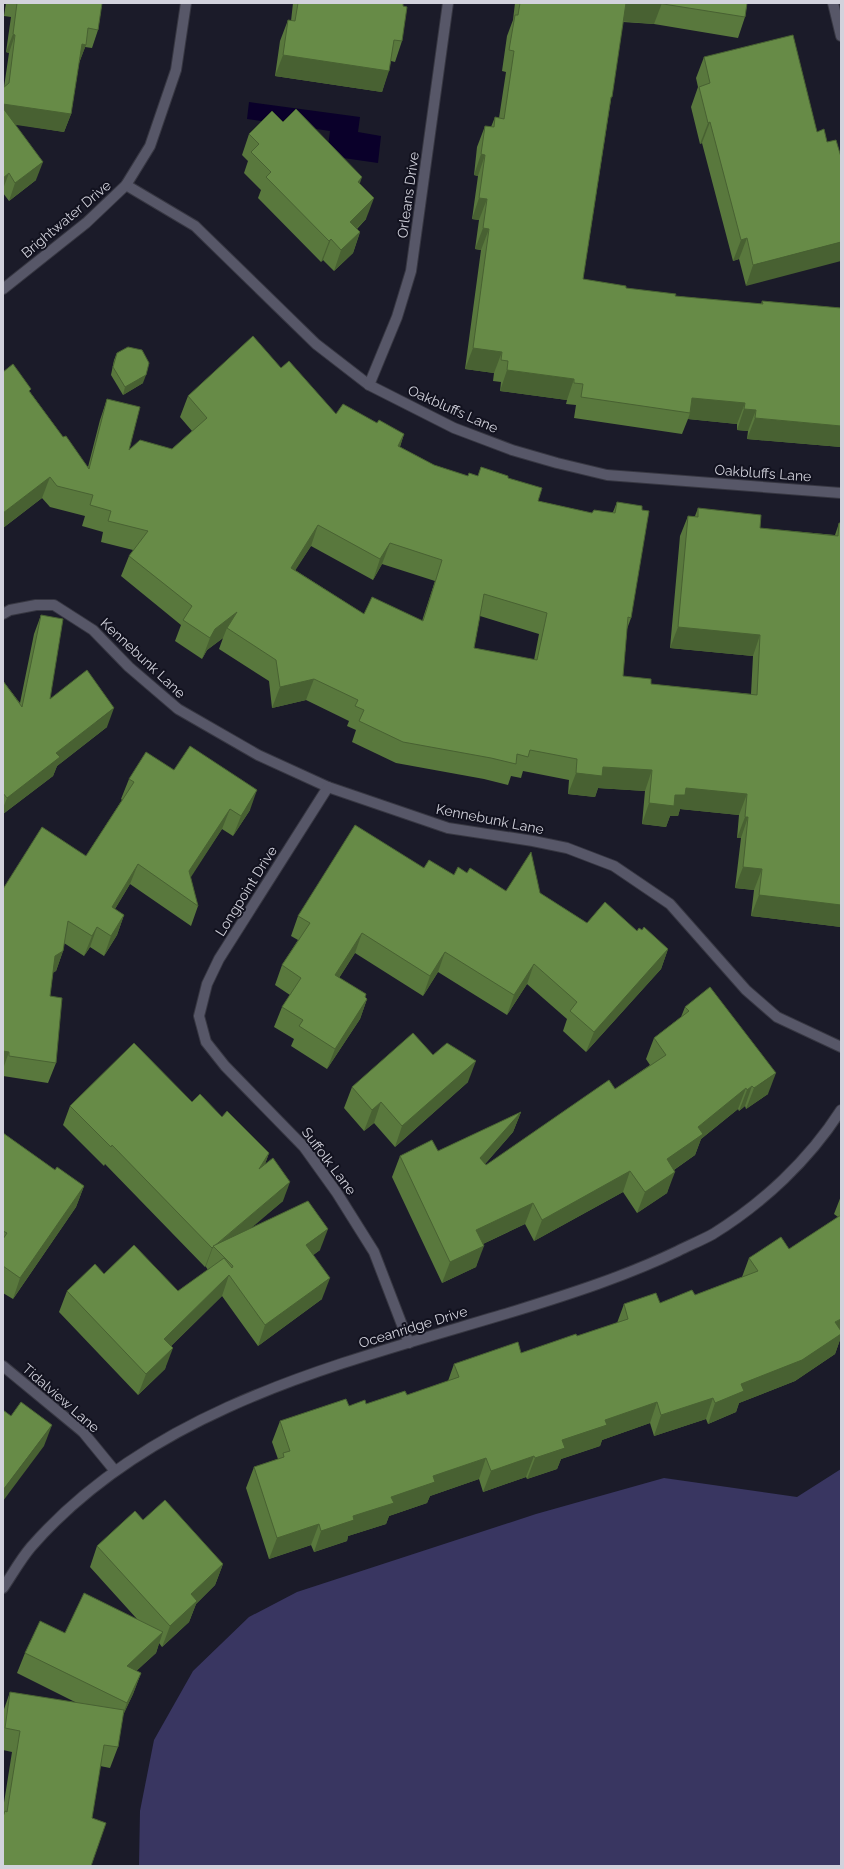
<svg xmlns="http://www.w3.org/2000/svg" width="844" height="1869" font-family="Raleway,sans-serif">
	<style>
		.green { fill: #393661 }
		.water { fill: #0a002a }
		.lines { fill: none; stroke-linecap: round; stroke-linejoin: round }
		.minor-casing { stroke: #373742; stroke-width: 12 }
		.minor { stroke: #575768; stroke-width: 10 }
		.wall { fill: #59783d; fill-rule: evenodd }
		.shaded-wall { fill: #486132 }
		.building { fill: #678b47; stroke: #486132; fill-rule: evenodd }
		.labels { text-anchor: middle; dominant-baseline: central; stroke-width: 4; stroke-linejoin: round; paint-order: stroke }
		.street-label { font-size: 14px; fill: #d2d2dc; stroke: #12121f }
	</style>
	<rect width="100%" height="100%" fill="#1b1b29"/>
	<!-- green -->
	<polygon class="green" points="841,1469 841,1866 139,1866 140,1811 154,1740 193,1671 249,1617 297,1592 536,1514 664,1478 797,1497"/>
	<!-- water -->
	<polygon class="water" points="249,102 360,117 358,132 381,136 378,163 336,157 326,162 330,131 247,119"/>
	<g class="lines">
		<defs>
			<g id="minor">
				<polyline points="833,3 841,36"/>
				<polyline points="126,185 195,226 316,344 369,385 454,428 512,450 557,463 607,475 841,493"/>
				<polyline points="3,289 86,223 126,185 150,146 176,70 186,3"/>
				<polyline points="369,385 397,317 411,271 448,3"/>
				<polyline points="3,614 10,610 36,605 54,605 93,630 129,667 178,709 258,755 328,787 448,828 533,841 567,848 614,866 670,904 746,990 777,1017 841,1047"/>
				<polyline points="328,787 219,959 207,984 199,1016 206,1042 225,1066 304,1147 337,1193 374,1252 409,1343"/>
				<polyline points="3,1366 83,1432 115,1471"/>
				<path d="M3 1588C12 1575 20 1560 31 1547 154 1406 343 1363 515 1311 570 1294 626 1276 678 1251 690 1245 702 1240 713 1234 763 1203 809 1160 841 1110"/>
			</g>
		</defs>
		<!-- minor casing -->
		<use href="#minor" class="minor-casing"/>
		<!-- minor -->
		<use href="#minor" class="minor"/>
	</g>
	<!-- wall -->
	<g class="wall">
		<polygon points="6,3 102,3 98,30 92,48 85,47 79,63 71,114 64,132 15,124 36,180 9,201 3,193 3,88 4,87 9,53 6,52 11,17 4,16"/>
		<polygon points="293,3 403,3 402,41 395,62 391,61 382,92 275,76 280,41 288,20 291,21"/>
		<polygon points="515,3 747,3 745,17 738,38 654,24 623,22 583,279 626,288 675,296 761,304 762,301 841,308 841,447 747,439 748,431 737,430 737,424 688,419 682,434 574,418 576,405 566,404 567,400 500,391 501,382 493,381 494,373 465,369 481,250 475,249 479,220 472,219 478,176 474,175 477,147 485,126 491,127 495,117 499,118 506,72 502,71 507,36 513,20"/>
		<polygon points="704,57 817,132 746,286 739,259 733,261 702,143 700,144 691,107 698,87 696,78"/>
		<polygon points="283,122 360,184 366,219 357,229 360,232 353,253 334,271 323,260 321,262 258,198 261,190 244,173 248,161 242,155 249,134"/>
		<polygon points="117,353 143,383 123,395 111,375 114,360"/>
		<path d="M281 368 336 414 377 423 404 434 400 447 434 465 468 476H478L481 467 508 478 538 501 592 513 613 512 617 502 631 618 627 629 623 676 651 684 751 694 753 656 670 648 680 536 688 516H695L698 508 760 528 835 535 839 523 841 927 751 916 754 890 735 888 741 838H737L739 815 680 809 678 816H670L666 827 642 824 645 791 598 788 595 797 568 794 569 780 523 771 521 778 511 776 508 785 484 779 396 763 352 742 356 730 347 726 349 721 306 700 272 708 269 681 219 649 223 638 207 650 202 659 175 641 181 625 121 576 129 556 133 550 101 542 103 532 82 526 85 516 50 507 42 498 3 528V372L30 392 63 437 88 467 100 420 107 399 129 450 172 449 192 431 180 417 188 396ZM311 546 373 580 382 564 435 581 422 621 364 614 295 570ZM480 616 539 634 534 660 474 648Z"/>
		<polygon points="41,615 50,699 107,727 57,766 53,776 3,814 3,681 20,703 34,634"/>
		<polygon points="174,770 250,810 233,836 222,829 190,877 198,906 191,926 130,884 115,909 124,915 117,935 104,956 90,947 84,956 64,943 63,951 56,971 53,972 50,996 56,1063 48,1083 3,1076 3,889 86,856 122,800 121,799 129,779"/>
		<polygon points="424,868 454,875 467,873 506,891 540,893 587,923 637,931 642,930 668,949 661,969 586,1052 563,1031 567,1019 527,984 507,1015 438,972 423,996 355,953 339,978 366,994 365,997 367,999 360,1019 327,1069 291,1046 294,1039 274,1027 282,1007 290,995 275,985 282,965 298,940 291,936 298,916"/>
		<polygon points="685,1007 768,1094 746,1109 745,1106 739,1111 738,1109 701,1139 695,1155 674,1170 667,1193 637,1213 623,1192 534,1241 525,1224 483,1244 476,1267 442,1283 392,1177 400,1156 438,1151 521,1112 513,1132 485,1164 486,1165 615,1089 650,1065 646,1059 654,1038 681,1017"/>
		<polygon points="433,1055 468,1082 395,1147 374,1123 364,1131 344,1108 352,1087"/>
		<polygon points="192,1102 222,1117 269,1153 265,1164 283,1201 250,1228 320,1250 313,1255 322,1299 258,1346 222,1296 171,1346 165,1369 138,1395 59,1312 67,1291 104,1274 178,1291 208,1270 206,1267 206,1266 205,1267 105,1164 104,1166 63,1125 70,1106"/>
		<polygon points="3,1133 55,1170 84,1186 76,1207 13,1299 3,1293"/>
		<polygon points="841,1196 841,1337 835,1354 795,1381 739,1403 736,1412 708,1424 706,1419 654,1436 650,1423 602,1440 600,1446 561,1459 557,1469 527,1479 526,1477 483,1492 479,1479 430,1496 427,1503 389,1516 386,1524 348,1536 347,1541 314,1552 311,1545 269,1559 246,1488 254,1467 278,1459 272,1442 280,1421 349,1406 366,1404 407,1395 448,1381 454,1364 521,1353 577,1336 617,1323 624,1304 660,1303 695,1295 742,1277 749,1258 789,1249 838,1217 834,1214"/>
		<polygon points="143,1520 223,1564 215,1585 196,1604 189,1622 162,1647 159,1643 156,1653 136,1671 141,1673 133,1694 122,1717 118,1747 110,1768 100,1766 92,1818 3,1866 3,1809 12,1752 3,1750 3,1712 10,1692 77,1703 17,1673 25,1653 65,1633 137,1619 90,1567 97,1546"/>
	</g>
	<!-- shaded-wall -->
	<g class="shaded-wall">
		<polygon points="625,3 662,3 654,24 618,21"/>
		<polygon points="13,34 15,35 9,53 6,52"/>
		<polygon points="82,44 86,45 79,63 75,62"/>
		<polygon points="283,55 389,71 382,92 275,76"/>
		<polygon points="3,104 71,114 64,132 3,123"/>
		<polygon points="710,122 702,143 700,144 708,123"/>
		<polygon points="481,154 485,155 478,176 474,175"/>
		<polygon points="43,162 36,180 9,201 15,183"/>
		<polygon points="9,173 3,189 3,178"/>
		<polygon points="362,177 355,198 358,182"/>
		<polygon points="374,198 366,219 342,243 350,222"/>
		<polygon points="479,198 487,199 479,220 472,219"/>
		<polygon points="483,228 489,229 481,250 475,249"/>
		<polygon points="360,232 353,253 334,271 341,250"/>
		<polygon points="747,238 739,259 733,261 741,240"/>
		<polygon points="331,239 323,260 321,262 329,241"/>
		<polygon points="841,242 841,261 746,286 753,265"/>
		<polygon points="473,348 502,352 494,373 465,369"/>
		<polygon points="507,370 574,379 567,400 500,391"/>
		<polygon points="146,375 143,383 123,395 125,387"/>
		<polygon points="692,398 745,403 737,424 688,419 690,413"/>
		<polygon points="744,409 756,410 748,431 737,430"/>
		<polygon points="755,418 841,426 841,447 747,439"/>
		<polygon points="404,434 397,455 398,446"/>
		<polygon points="50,477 42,498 3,528 3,513"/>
		<polygon points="318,525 311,546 284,588 291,568"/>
		<polygon points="390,543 382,564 373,580 380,559"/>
		<polygon points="237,612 227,628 223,638 207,650 202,659 210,638 215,629"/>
		<polygon points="678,627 760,635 753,656 670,648"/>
		<polygon points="314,679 306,700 272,708 280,687"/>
		<polygon points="114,708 107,727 57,766 53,776 3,814 3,808 7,798 56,753"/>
		<polygon points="603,767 652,770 645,791 598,788 595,797 568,794 576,773"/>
		<polygon points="686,788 747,794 739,815 680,809 678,816 670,816 666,827 642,824 649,803 675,795"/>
		<polygon points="257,790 250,810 233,836 241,816"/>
		<polygon points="230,809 222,829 182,891 189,871"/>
		<polygon points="745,817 748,817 741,838 737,838"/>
		<polygon points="138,864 130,884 104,927 112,907"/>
		<polygon points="743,867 762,869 754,890 735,888"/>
		<polygon points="759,895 841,905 841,927 751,916"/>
		<polygon points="124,915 117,935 104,956 111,936"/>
		<polygon points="97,927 90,947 84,956 92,936"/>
		<polygon points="362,933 355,953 328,995 335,975"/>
		<polygon points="668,949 661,969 586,1052 594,1032"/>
		<polygon points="63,951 56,971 48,976 55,956"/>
		<polygon points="445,952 438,972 423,996 430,976"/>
		<polygon points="534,964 527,984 507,1015 514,995"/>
		<polygon points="366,994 361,1008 367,999 360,1019 327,1069 335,1049"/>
		<polygon points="3,1051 9,1052 3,1069"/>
		<polygon points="476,1061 468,1082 395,1147 402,1126"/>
		<polygon points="776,1073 768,1094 746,1109 754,1088"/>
		<polygon points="752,1086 745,1106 739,1111 747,1090"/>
		<polygon points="746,1088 738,1109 701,1139 695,1155 659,1180 667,1159 698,1127"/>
		<polygon points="381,1102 374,1123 364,1131 372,1110"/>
		<polygon points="521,1112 513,1132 472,1179 480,1158"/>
		<polygon points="269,1153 262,1172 259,1169"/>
		<polygon points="630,1171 623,1192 534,1241 542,1220"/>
		<polygon points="675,1172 667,1193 637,1213 645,1192"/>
		<polygon points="290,1182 283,1201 221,1254 214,1247"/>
		<polygon points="84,1186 76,1207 13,1299 20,1278"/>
		<polygon points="533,1203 525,1224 468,1251 476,1230"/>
		<polygon points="328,1229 320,1250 299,1266 306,1245"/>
		<polygon points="484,1246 476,1267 442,1283 450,1262"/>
		<polygon points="213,1247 206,1266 205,1267 212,1248"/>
		<polygon points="229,1275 222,1296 157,1360 164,1339"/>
		<polygon points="330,1278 322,1299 258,1346 265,1325"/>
		<polygon points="841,1319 841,1337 835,1354 795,1381 739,1403 736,1412 708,1424 715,1403 741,1384"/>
		<polygon points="173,1348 165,1369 138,1395 146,1374"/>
		<polygon points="713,1398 706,1419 654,1436 661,1415"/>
		<polygon points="657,1402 650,1423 602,1440 600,1446 561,1459 557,1469 527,1479 535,1458 562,1440 605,1420"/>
		<polygon points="52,1425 44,1446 3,1501 3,1490"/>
		<polygon points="534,1456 526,1477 483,1492 491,1471"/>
		<polygon points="486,1458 479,1479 430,1496 427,1503 389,1516 386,1524 348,1536 347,1541 314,1552 321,1531 353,1516 433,1476"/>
		<polygon points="319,1524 311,1545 269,1559 277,1538"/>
		<polygon points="223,1564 215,1585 196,1604 189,1622 162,1647 170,1626 191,1594"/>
		<polygon points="163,1632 156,1653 119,1687 127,1666"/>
		<polygon points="141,1673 133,1694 119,1724 127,1703"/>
	</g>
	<!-- building -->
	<g class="building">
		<polygon points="17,3 102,3 98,30 88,28 86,45 82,44 71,114 3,104 3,88 9,83 15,35 13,34"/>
		<polygon points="298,3 403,3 403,6 407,7 402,41 394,40 389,71 283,55 288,20 295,21"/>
		<polygon points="520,3 626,3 612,97 611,97 583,279 626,286 626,288 676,294 675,296 763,304 762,301 841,308 841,426 755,418 756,410 744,409 745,403 692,398 690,413 581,397 583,384 574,383 574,379 507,370 508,361 501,360 502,352 473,348 489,229 483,228 487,199 479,198 485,155 481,154 485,126 494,127 495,117 504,119 514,51 509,50 515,15 518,15"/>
		<polygon points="657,3 747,3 745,17"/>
		<polygon points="793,35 817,132 824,129 827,142 836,140 841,157 841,242 753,265 747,238 741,240 710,122 708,123 699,87 710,83 704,57"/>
		<polygon points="3,108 43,162 15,183 9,173 3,178"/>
		<polygon points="296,109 362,177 358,182 374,198 350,222 360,232 341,250 331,239 329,241 266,177 271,172 251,152 259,144 249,134 272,111 283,122"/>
		<path d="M253 336 281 368 289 361 336 414 343 404 377 423 379 420 404 434 398 446 434 465 468 476 469 473 478 476 481 467 508 476V478L542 488 538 501 592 513 594 510 615 513 617 502 642 506V510L649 511 631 618 628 617 623 676 651 679V684L757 695 760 635 678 627 688 516 698 517V508L761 515 760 528 838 536 839 523H841V905L759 895 762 869 743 867 748 817H745L747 794 686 788 685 795H675L674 806 649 803 652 770 603 767 602 776 576 773 577 759 530 750 528 757 517 754 516 764 491 758 403 742 359 721 364 710 355 706 358 700 314 679 280 687 276 660 227 628 237 612 215 629 210 638 183 620 192 606 129 556 148 531 108 521 111 511 90 505 93 495 57 486 50 477 3 513V372L13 364 31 389 29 391 63 437 66 436 89 469 107 399 140 407 129 450 140 440 172 449 207 418 188 396ZM318 525 380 559 390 543 442 560 423 621 372 597 364 614 291 568ZM484 594 547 613 537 660 474 648Z"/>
		<polygon points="128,347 142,350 149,363 146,375 125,387 113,367 117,353"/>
		<polygon points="41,615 63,619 50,699 87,670 114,708 56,753 60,757 7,798 3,793 3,681 22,707"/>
		<polygon points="190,746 257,790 241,816 230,809 189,871 198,906 138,864 112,907 124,915 111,936 97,927 92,936 68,921 63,951 55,956 50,996 62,998 56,1063 9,1056 9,1052 3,1051 3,889 42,827 86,856 134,782 129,779 146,752 174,770"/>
		<polygon points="355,825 424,868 429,860 454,875 458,867 467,873 470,868 506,891 531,852 540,893 587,923 605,902 637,931 639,928 642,930 644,927 668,949 594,1032 570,1011 577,1002 534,964 514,995 445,952 430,976 362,933 335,975 366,994 365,997 367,999 335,1049 299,1026 303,1020 282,1007 301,978 282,965 310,923 298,916"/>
		<polygon points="710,987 776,1073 754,1088 752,1086 747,1090 746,1088 698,1127 703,1134 667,1159 675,1172 645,1192 630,1171 542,1220 533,1203 476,1230 484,1246 450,1262 400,1156 432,1140 438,1151 521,1112 480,1158 486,1165 609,1080 615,1089 666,1055 654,1038 689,1011 685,1007"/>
		<polygon points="413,1033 433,1055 447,1043 476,1061 402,1126 381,1102 372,1110 352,1087"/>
		<polygon points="134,1043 192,1102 200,1094 222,1117 227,1111 269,1153 259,1169 273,1158 290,1182 212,1248 112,1145 111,1147 70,1106"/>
		<polygon points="3,1133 55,1170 57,1167 84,1186 20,1278 3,1266 3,1239 7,1233 3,1231"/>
		<polygon points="308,1201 328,1229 306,1245 330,1278 265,1325 229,1275 164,1339 173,1348 146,1374 67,1291 95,1264 104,1274 134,1245 178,1291 224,1258 232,1268 233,1266 213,1246"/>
		<polygon points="841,1215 841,1319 835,1322 841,1331 841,1334 802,1360 741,1384 744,1391 715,1403 713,1398 661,1415 657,1402 605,1420 607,1425 562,1440 565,1448 535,1458 534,1456 491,1471 486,1458 433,1476 435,1482 391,1497 394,1503 353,1516 354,1520 321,1531 319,1524 277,1538 254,1467 284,1457 283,1453 290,1451 280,1421 346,1399 349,1406 365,1400 366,1404 405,1391 407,1395 459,1377 454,1364 518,1342 521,1353 576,1334 577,1336 628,1319 624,1304 656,1293 660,1303 692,1290 695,1295 758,1271 749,1258 781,1237 789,1249"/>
		<polygon points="21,1402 52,1425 3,1490 3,1410 11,1416"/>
		<polygon points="165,1500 223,1564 191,1594 197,1601 170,1626 97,1546 135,1511 143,1520"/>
		<polygon points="84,1593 163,1632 127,1666 141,1673 127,1703 25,1653 40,1621 65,1633"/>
		<polygon points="10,1692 124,1710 118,1747 104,1745 92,1818 106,1823 91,1866 3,1866 3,1817 5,1811 7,1812 20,1731 5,1728"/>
	</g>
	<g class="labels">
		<!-- street labels -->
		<g class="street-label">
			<text transform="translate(408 195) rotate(-82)">Orleans Drive</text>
			<text transform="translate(66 219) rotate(-40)">Brightwater Drive</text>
			<text transform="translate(453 409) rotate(24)">Oakbluffs Lane</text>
			<text transform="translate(763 473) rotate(4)">Oakbluffs Lane</text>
			<text transform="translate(143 658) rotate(43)">Kennebunk Lane</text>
			<text transform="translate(490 819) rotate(11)">Kennebunk Lane</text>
			<text transform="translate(246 891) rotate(-58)">Longpoint Drive</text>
			<text transform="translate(329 1161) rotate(53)">Suffolk Lane</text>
			<text transform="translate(413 1327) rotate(-17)">Oceanridge Drive</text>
			<text transform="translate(61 1398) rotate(41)">Tidalview Lane</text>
		</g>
	</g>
	<!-- border -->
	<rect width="844" height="1869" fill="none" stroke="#d2d2dc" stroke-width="8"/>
</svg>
